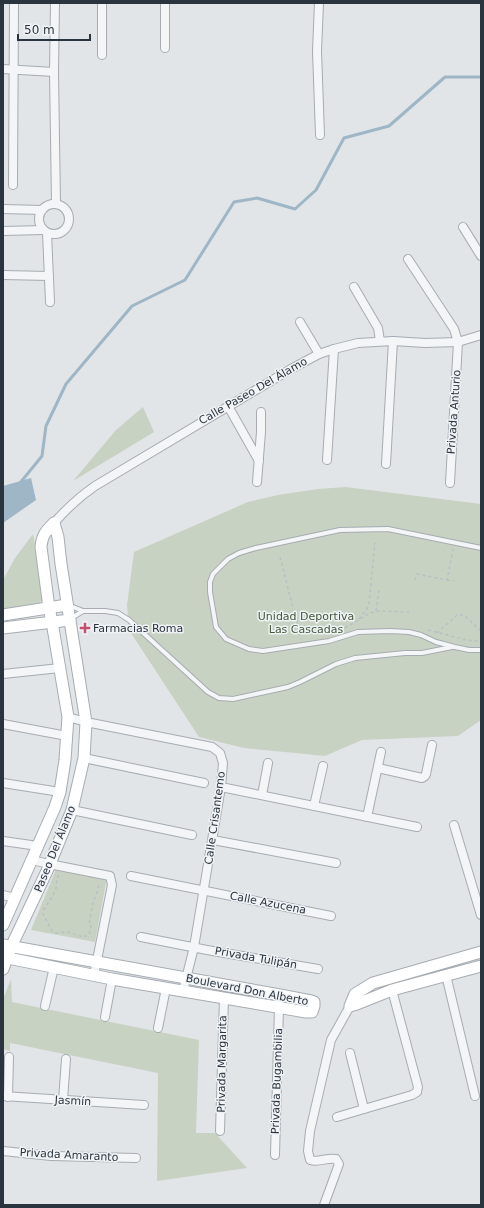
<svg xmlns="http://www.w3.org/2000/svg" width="484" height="1208" font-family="'DejaVu Sans',sans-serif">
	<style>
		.green { fill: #c8d2c2 }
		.water { fill: #9eb6c6 }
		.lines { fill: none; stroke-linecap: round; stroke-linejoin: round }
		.stream { stroke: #9eb6c6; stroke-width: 3 }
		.lane-casing { stroke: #a6acb2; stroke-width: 6 }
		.street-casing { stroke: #a6acb2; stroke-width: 10 }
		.secondary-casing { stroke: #a6acb2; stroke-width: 13 }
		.path { stroke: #bbbfc3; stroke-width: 1.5; stroke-dasharray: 3 3; stroke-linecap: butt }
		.lane { stroke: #f3f5f7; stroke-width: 4 }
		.street { stroke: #f3f5f7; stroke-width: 8 }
		.secondary { stroke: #fff; stroke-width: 11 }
		.poi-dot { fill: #c44f6e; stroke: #f0f3f6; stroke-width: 1.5 }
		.labels { text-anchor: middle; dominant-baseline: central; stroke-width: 3; stroke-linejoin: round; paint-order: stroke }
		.street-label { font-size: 11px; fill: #2a343f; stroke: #f0f3f6 }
		.park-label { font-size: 11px; fill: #425939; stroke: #f0f3f6 }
		.poi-label { font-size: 11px; fill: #2a343f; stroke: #f0f3f6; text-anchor: start }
	</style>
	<rect width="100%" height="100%" fill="#e1e5e8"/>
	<!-- green -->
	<g class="green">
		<polygon points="143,407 154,432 73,481 116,430"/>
		<polygon points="346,487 481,504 481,720 458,736 362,740 325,756 244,748 199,737 129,630 127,605 134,552 248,502 278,495 318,489"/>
		<polygon points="33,534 44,596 42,601 37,604 3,610 3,580 15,558"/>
		<polygon points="59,862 108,872 95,942 31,930"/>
		<polygon points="11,979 12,1002 199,1040 196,1133 215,1133 247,1168 157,1181 158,1073 10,1043 10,1051 3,1049 3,999"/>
	</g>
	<!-- water -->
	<polygon class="water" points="31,478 36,500 3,523 3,486"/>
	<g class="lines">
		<!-- stream -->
		<polyline class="stream" points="20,483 42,456 46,426 66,384 132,306 185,280 234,202 257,198 295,209 316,190 344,138 389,126 445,77 481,77"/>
		<defs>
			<g id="lane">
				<polyline points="481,548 388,529 340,530 256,548 239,553 228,559 213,574 210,582 210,592 216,627 226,639 249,649 263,651 329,641 358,632 390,631 409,632 421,635 436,642 455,647 469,650 481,650"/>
				<polyline points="68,605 83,611 105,611 118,613 129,620 208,692 219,698 233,699 288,687 300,682 336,664 355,658 405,653 422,653 452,647"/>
				<polyline points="70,619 83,611"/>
			</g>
			<g id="street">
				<polyline points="55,3 54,72 56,204"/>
				<polyline points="165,3 165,48"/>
				<polyline points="319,3 317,51 320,135"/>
				<polyline points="102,55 102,3"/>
				<polyline points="3,69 54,72"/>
				<polyline points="13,185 14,3"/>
				<circle cx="54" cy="219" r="15"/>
				<polyline points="3,209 42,210"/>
				<polyline points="463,227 481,256"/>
				<polyline points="3,231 43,230"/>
				<polyline points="47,233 50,302"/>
				<polyline points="408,259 454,329 458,342 450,483"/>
				<polyline points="3,275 49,276"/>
				<polyline points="354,287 378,328 380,341"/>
				<polyline points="300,322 319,354"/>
				<polyline points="228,406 259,461"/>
				<polyline points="327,460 334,349"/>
				<polyline points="386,464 393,341"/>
				<polyline points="257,482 261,432 261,412"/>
				<path d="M54 523C67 508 79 497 95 486L291 369 319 354 334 349 358 343 393 341 425 343 458 342 481 335"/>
				<polyline points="3,674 60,668"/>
				<polyline points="68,717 86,722 212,747 220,753 223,763 221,787 194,947 183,991"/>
				<polyline points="3,724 67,736"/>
				<polyline points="84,758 204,783"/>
				<polyline points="378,768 422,778 425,776 426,774 432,745"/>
				<polyline points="3,783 60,792"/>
				<polyline points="221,787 417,827"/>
				<polyline points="262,795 268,763"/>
				<polyline points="314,806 323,766"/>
				<polyline points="72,810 192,835"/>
				<polyline points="367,817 381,752"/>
				<polyline points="454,825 481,915"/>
				<polyline points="213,840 336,863"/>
				<polyline points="3,841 38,846"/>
				<polyline points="32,860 49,864 110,876 112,885 94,975"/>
				<polyline points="131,876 331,916"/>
				<polyline points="3,895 15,898"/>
				<polyline points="141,937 207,950 318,969"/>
				<polyline points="446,975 475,1096"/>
				<polyline points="45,1006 54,967"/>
				<polyline points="105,1017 112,979"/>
				<polyline points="158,1028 166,988"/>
				<polyline points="350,1053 364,1109 412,1095 417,1092 418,1087 392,990"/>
				<polyline points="3,1096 144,1105"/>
				<polyline points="8,1097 9,1057"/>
				<polyline points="63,1100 66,1059"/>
				<polyline points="337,1117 364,1109"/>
				<polyline points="220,1131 224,998"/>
				<polyline points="3,1151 51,1156 136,1158"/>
				<polyline points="275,1155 279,1007 280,995"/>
				<path d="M324 1205 339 1164 336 1159C327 1157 319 1163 310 1160L308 1151 310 1131 331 1040 350 1006"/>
			</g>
			<g id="secondary">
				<polyline points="3,615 67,605"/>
				<polyline points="3,628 70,620"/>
				<path d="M3 925 55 807 60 792 65 760 68 717 52 622 49 608 41 547C42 535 46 531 54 523"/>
				<polyline points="3,945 280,995 311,1001 314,1002 314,1006 312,1012 306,1012 112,979 3,957"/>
				<polyline points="481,952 373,983 355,994 350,1006 357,1004 392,990 481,966"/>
				<polyline points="3,969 11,947 47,871 72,810 84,758 86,722 61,564 58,537 54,523"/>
			</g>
		</defs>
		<!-- lane casing -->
		<use href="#lane" class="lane-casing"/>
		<!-- street casing -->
		<use href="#street" class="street-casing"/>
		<!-- secondary casing -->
		<use href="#secondary" class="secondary-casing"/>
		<!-- path -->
		<g class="path">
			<polyline points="280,557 301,639"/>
			<polyline points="415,580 417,574 447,580 453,549"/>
			<polyline points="447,580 454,581"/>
			<polyline points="376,611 379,589"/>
			<polyline points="359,619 367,609 369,603 375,543"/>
			<polyline points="345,628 370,613 380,611 409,612"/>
			<polyline points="428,630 466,640 481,641"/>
			<polyline points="437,633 457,615 464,615 481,631"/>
			<path d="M59 875C56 879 57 882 56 888 54 896 47 903 43 911V914L52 931 56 933 68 932 83 937 89 935 91 926 89 924 93 903 98 889 99 883"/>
		</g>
		<!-- lane -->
		<use href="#lane" class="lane"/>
		<!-- street -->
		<use href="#street" class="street"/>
		<!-- secondary -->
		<use href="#secondary" class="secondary"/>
	</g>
	<!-- markers -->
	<path class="poi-dot" d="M83 622h4v4h4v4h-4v4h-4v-4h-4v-4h4z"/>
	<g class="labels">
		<!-- street labels -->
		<g class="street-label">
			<text transform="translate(253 391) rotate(-30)">Calle Paseo Del Álamo</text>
			<text transform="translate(454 412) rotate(-86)">Privada Anturio</text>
			<text transform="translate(215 818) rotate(-82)">Calle Crisantemo</text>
			<text transform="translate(55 849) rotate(-68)">Paseo Del Álamo</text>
			<text transform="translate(268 903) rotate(11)">Calle Azucena</text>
			<text transform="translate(256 958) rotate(10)">Privada Tulipán</text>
			<text transform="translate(247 990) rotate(11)">Boulevard Don Alberto</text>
			<text transform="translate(222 1064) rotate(-89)">Privada Margarita</text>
			<text transform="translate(277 1081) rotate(-88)">Privada Bugambilia</text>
			<text transform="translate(73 1101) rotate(3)">Jasmín</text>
			<text transform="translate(69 1155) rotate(3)">Privada Amaranto</text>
		</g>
		<!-- park labels -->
		<g class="park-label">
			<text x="306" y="616">Unidad Deportiva<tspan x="306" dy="13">Las Cascadas</tspan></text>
		</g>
		<!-- poi labels -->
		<g class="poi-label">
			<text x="93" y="628">Farmacias Roma</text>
		</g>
	</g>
	<!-- border -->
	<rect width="484" height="1208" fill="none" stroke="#2a343f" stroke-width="8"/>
	<!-- scale -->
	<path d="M18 34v6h72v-6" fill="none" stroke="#2a343f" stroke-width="2"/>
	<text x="24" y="34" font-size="12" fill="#2a343f" stroke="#f0f3f6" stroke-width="3" paint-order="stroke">50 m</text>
</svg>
